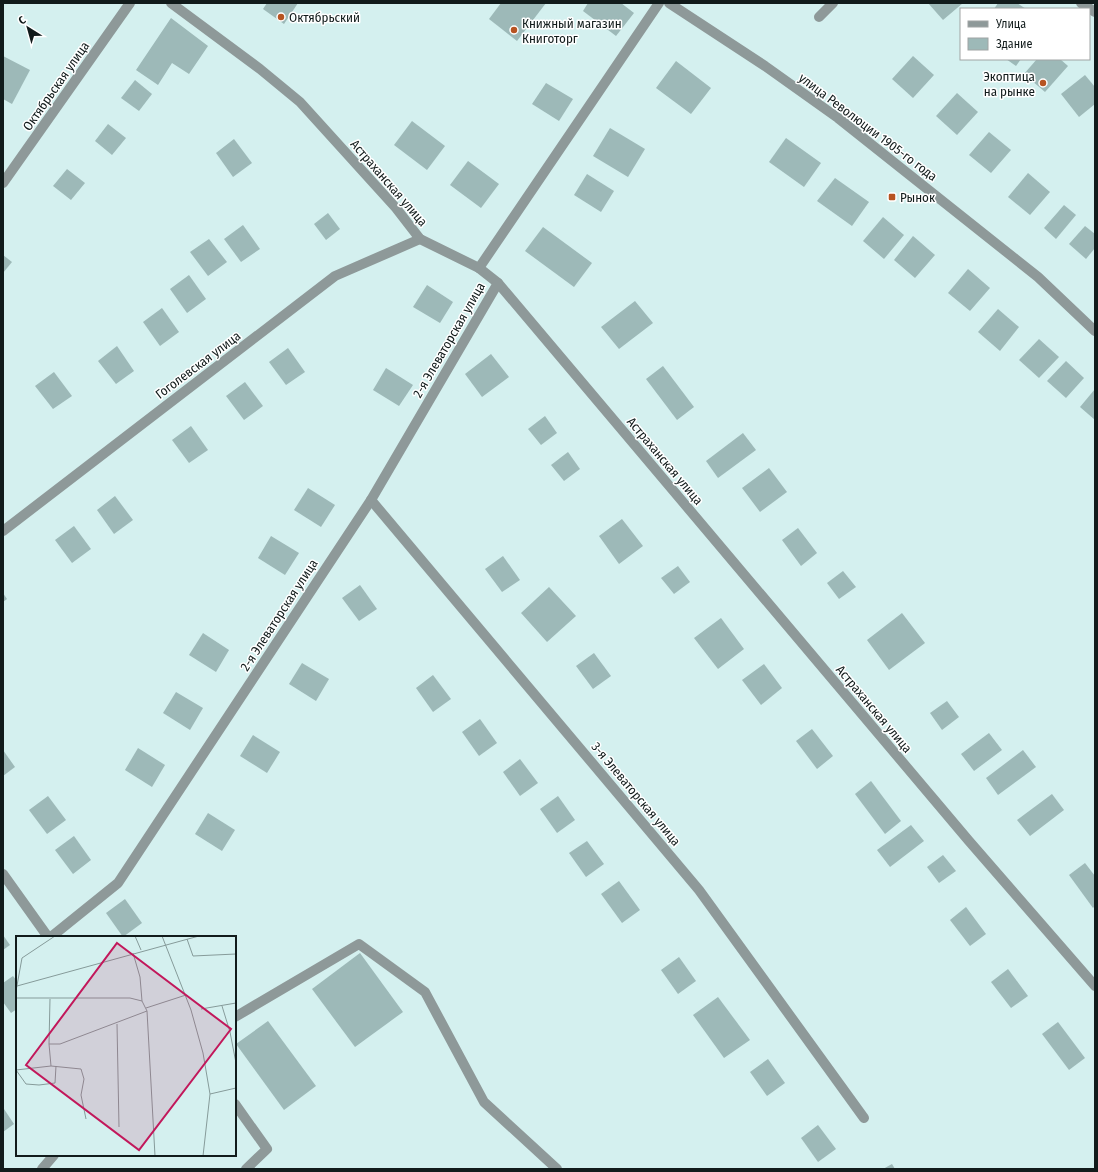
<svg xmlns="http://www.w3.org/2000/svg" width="1098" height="1172" font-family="'Fira Sans Condensed',sans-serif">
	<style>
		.building { fill: #9db9b8 }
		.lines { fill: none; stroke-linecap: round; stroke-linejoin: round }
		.minor { stroke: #8e9999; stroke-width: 10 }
		.poi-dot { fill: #b75321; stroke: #fff; stroke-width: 1.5 }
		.labels { text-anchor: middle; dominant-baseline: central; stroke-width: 3; stroke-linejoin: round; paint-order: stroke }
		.poi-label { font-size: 13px; fill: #111b1b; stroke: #fff; text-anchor: start }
		.street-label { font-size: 13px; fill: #111b1b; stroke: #fff }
		.inset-road { fill: none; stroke: #869b9a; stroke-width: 1 }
		.view { fill: #c2185b; fill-opacity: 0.15; stroke: #c2185b; stroke-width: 2 }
		.inset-edge { fill: none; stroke: #111b1b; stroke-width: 2 }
	</style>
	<rect width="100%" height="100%" fill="#d4f0ef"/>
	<!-- building -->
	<g class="building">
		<polygon points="267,3 298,3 284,24 263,9"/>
		<polygon points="501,3 546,3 517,41 489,19"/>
		<polygon points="588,3 621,3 634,13 616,36 583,11"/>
		<polygon points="928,3 963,3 943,20"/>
		<polygon points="998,3 1017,3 1026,9 994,9"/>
		<polygon points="171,18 208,46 189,74 172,63 158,85 136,70"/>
		<polygon points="3,56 30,70 12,104 3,99"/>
		<polygon points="913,56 934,75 913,98 892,79"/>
		<polygon points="1006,59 1021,59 1016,66"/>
		<polygon points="1037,59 1060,59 1068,66 1045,92 1024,74"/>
		<polygon points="676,61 711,88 691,114 656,88"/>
		<polygon points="1085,75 1095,87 1095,104 1079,117 1061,94"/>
		<polygon points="135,80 152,94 139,111 121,98"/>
		<polygon points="546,83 573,99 559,121 532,104"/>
		<polygon points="957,93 978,112 957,135 936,116"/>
		<polygon points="412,121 445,146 427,170 394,145"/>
		<polygon points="108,124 126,138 112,155 95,141"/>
		<polygon points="610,128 645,149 628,177 593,156"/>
		<polygon points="989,132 1011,150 991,173 969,155"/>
		<polygon points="786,138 821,163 804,187 769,162"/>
		<polygon points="234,139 252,163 233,177 216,153"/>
		<polygon points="468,161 499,184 481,208 450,185"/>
		<polygon points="67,169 85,183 71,200 53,186"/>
		<polygon points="1028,173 1050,192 1030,215 1008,197"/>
		<polygon points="587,174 614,191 601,212 574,195"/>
		<polygon points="835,178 869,202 852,226 817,201"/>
		<polygon points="1064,205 1076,215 1056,239 1044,228"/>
		<polygon points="328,213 340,229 326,240 314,224"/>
		<polygon points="883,217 904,235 884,259 863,241"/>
		<polygon points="243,225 260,249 241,262 224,239"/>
		<polygon points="1085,226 1095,234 1095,248 1086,259 1069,244"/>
		<polygon points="543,227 592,263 574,287 525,251"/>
		<polygon points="913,236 935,255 915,278 894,260"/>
		<polygon points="209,239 227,262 208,276 190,252"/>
		<polygon points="3,255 12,262 3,273"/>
		<polygon points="968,269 990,288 970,311 948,293"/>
		<polygon points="189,275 206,299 187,313 170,289"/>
		<polygon points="427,285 453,302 440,323 413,307"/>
		<polygon points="635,301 653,323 619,349 601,327"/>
		<polygon points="162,308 179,332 160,346 143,322"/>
		<polygon points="998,309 1019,327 1000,351 978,332"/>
		<polygon points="1039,339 1059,357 1039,378 1019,360"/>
		<polygon points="117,346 134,371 116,384 98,361"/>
		<polygon points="288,348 305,372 286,385 269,362"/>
		<polygon points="491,354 509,377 482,397 465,374"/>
		<polygon points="1066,361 1084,378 1066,398 1047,381"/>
		<polygon points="663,366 694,407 677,420 646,379"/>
		<polygon points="386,368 413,385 399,406 373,390"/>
		<polygon points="54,372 72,396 53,409 35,386"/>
		<polygon points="245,382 263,406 244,420 226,396"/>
		<polygon points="1095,389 1095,420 1080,407"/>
		<polygon points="545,416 557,433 541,445 528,429"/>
		<polygon points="191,426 208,450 189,463 172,440"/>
		<polygon points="743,433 756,450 718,478 706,461"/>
		<polygon points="568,452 580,469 564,481 551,465"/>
		<polygon points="769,468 787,492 760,512 742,488"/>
		<polygon points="308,488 335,505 321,527 294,510"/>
		<polygon points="115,496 133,520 114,534 97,510"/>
		<polygon points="622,519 643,546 619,564 599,536"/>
		<polygon points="74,526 91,549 72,563 55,540"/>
		<polygon points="798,528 817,553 801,566 782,540"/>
		<polygon points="271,536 299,553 285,575 258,558"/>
		<polygon points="503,556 520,580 502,592 485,569"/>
		<polygon points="678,566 690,582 674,594 661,578"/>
		<polygon points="843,571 856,587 839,599 827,583"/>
		<polygon points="360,585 377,609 359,621 342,598"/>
		<polygon points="549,587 576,616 547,642 521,613"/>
		<polygon points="3,593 7,599 3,602"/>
		<polygon points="902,613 925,643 889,670 867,640"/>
		<polygon points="721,618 744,649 718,669 694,638"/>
		<polygon points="203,633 229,650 216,672 189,655"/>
		<polygon points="594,653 611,676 593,689 576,666"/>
		<polygon points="302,663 329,679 316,701 289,684"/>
		<polygon points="764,664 782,688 761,705 742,680"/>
		<polygon points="433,675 451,699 433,712 416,688"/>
		<polygon points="176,692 203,708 190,730 163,713"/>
		<polygon points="947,701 959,717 942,730 930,713"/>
		<polygon points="480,719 497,743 479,756 462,732"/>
		<polygon points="812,729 833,756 817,769 796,741"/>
		<polygon points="989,733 1002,750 974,771 961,754"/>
		<polygon points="253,735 280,752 267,773 240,756"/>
		<polygon points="138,748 165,765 152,787 125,770"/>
		<polygon points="3,750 15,767 3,776"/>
		<polygon points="1023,750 1036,767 998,795 986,778"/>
		<polygon points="520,759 538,783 520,796 503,772"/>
		<polygon points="871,781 901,821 885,834 855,794"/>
		<polygon points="1052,794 1064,810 1030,836 1017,820"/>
		<polygon points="48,796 66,820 47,834 29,810"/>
		<polygon points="558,796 575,820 557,833 540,809"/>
		<polygon points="208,813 235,830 222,851 195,834"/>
		<polygon points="911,825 924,841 890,867 877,850"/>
		<polygon points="74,836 91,860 73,874 55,850"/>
		<polygon points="587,841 604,864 586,877 569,853"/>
		<polygon points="943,855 956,871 939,883 927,867"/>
		<polygon points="1085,863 1095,876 1095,906 1093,908 1069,875"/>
		<polygon points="619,881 640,910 622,923 601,894"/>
		<polygon points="125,899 142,923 123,937 106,913"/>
		<polygon points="966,907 986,934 970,946 950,920"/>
		<polygon points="3,935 10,945 3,950"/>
		<polygon points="360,953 403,1012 355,1047 312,989"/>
		<polygon points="679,957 696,981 678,994 661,970"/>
		<polygon points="1008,969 1028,996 1011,1008 991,982"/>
		<polygon points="13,976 17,981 17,1009 11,1013 3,1002 3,983"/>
		<polygon points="718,997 750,1040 724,1058 693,1015"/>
		<polygon points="268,1021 316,1086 284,1110 236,1044"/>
		<polygon points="1058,1022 1085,1058 1069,1070 1042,1034"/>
		<polygon points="768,1059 785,1083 767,1096 750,1072"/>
		<polygon points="4,1109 14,1124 3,1132 3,1110"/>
		<polygon points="818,1125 836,1149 818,1162 801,1138"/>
		<polygon points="892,1164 895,1169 883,1169"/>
	</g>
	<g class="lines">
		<!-- minor -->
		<g class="minor">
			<polyline points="171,3 260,69 300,102 396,208 420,239 479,268 498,283 969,841 1095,986"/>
			<polyline points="669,3 765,66 838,118 1038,277 1095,331"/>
			<polyline points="1081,3 1095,12"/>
			<polyline points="819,17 833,3"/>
			<polyline points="3,183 130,3"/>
			<polyline points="479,268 659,3"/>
			<polyline points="371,500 699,890 864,1118"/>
			<polyline points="3,531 335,276 420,239"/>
			<polyline points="3,874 48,937"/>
			<polyline points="51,937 118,883 371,500 498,283"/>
			<polyline points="235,1017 359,944 425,992 484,1102 557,1169"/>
			<polyline points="235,1104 267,1149 246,1169"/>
			<polyline points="42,1169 54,1155"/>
		</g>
	</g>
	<!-- markers -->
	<g class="poi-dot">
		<circle cx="281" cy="17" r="4"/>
		<circle cx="514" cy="30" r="4"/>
		<circle cx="1043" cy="83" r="4"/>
		<rect x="888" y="193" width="8" height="8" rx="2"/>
	</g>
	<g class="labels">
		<!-- poi labels -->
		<g class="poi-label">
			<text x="289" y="17">Октябрьский</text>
			<text x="522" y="23">Книжный магазин<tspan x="522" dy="15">Книготорг</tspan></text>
			<text x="1035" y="76" text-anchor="end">Экоптица<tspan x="1035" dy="15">на рынке</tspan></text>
			<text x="900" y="197">Рынок</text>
		</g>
		<!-- street labels -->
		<g class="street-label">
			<text transform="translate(56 86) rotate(-55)">Октябрьская улица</text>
			<text transform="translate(868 127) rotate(37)">улица Революции 1905-го года</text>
			<text transform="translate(389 183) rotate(49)">Астраханская улица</text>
			<text transform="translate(449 340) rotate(-60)">2-я Элеваторская улица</text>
			<text transform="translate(198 365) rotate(-37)">Гоголевская улица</text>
			<text transform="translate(665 461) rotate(50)">Астраханская улица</text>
			<text transform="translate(279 615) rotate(-57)">2-я Элеваторская улица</text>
			<text transform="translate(874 709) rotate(50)">Астраханская улица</text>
			<text transform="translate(636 794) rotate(50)">3-я Элеваторская улица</text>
		</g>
	</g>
	<!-- overview -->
	<g transform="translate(16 936)">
		<rect width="220" height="220" fill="#d4f0ef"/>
		<path class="inset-road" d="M119 0 125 14M146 0 175 74 187 117 194 158 187 220M171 3 177 20 220 18M117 17 124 41 126 65 131 75 139 220M6 22 39 0M1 50 183 0M0 55 6 22M0 62H114L126 65M34 63 33 108 35 130M206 70 214 96 220 127M130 72 170 59M185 73 220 67M101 88 103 191M33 108H44L131 75M0 134 35 130 65 133 68 143 65 159 70 183M0 134 10 148 23 149 39 147 40 130M194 158 220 152"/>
		<path class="view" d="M101 7 215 93 123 214 10 129Z"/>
		<rect width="220" height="220" class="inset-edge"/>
	</g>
	<!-- border -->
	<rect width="1098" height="1172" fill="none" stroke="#111b1b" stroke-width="8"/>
	<!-- legend -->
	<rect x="960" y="8" width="130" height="52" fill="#ffffff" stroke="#a0a4a4"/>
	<rect x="968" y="21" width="20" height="6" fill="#8e9999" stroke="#a0a4a4"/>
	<text x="996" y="28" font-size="12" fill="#111b1b">Улица</text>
	<rect x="968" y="38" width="20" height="12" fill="#9db9b8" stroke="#a0a4a4"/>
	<text x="996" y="48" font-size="12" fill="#111b1b">Здание</text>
	<!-- north arrow -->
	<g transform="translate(28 28) rotate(323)" stroke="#ffffff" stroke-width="3" paint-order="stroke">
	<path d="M0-3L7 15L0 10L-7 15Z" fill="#111b1b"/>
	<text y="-6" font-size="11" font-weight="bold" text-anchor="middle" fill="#111b1b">С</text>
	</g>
</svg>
